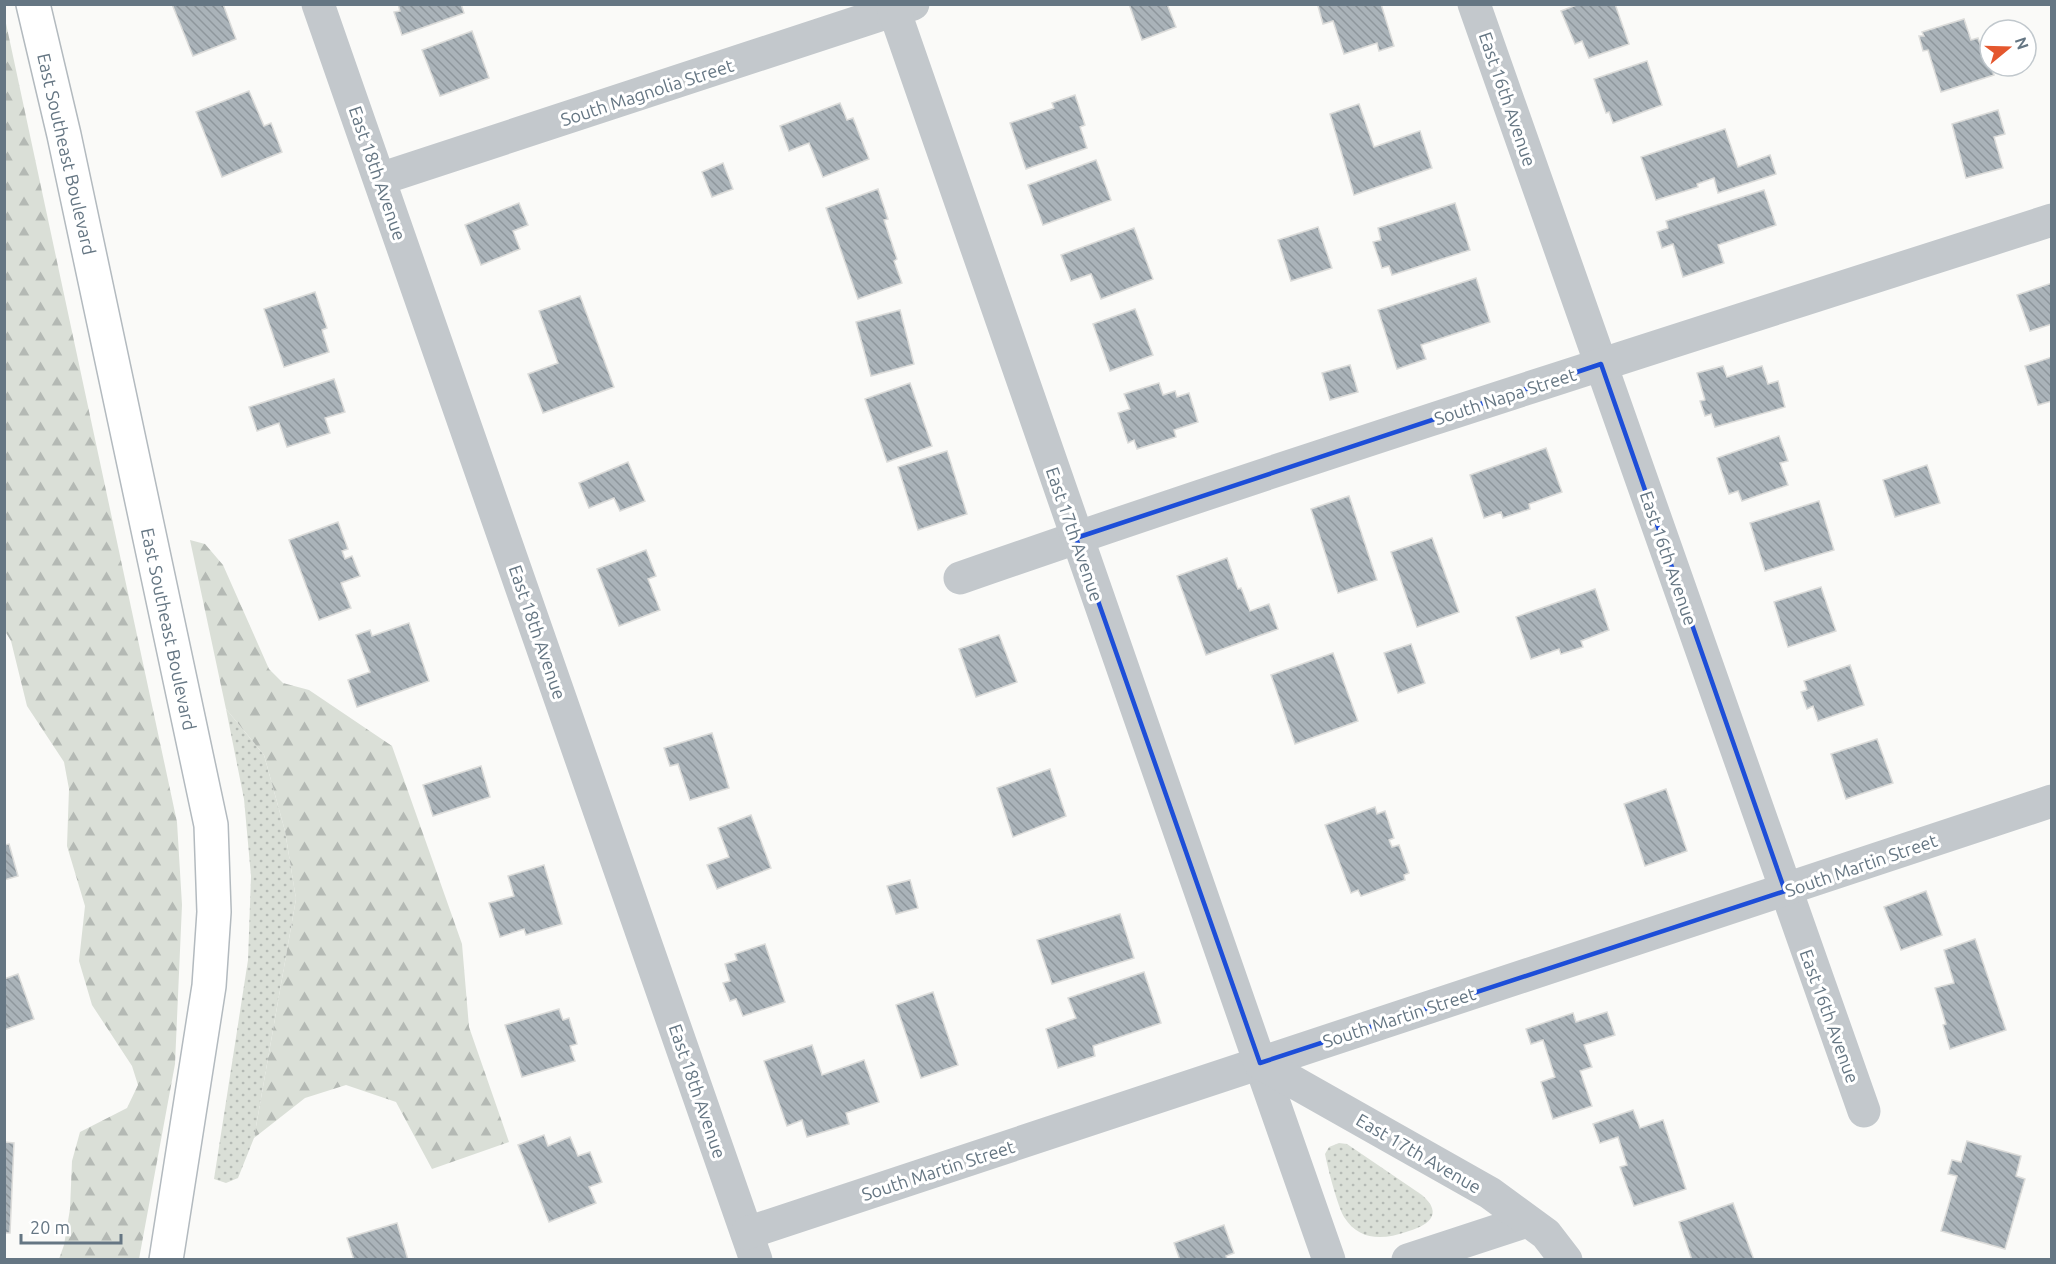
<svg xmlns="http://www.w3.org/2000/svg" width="2056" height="1264" font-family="Ubuntu,sans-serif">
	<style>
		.grass { fill: url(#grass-dots) }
		.forest { fill: url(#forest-firs) }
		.building { fill: url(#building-back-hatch); stroke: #dcdcda; stroke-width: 1.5 }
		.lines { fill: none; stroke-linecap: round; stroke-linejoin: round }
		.secondary-casing { stroke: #b3babf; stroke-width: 36 }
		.minor { stroke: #c3c8cc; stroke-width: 33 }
		.tertiary { stroke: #c3c8cc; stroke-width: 33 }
		.secondary { stroke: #fff; stroke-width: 33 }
		.marked { fill: none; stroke: #1d4ed8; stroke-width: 4.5; stroke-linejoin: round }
		.labels { text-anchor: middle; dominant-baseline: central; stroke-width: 6; stroke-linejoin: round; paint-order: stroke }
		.street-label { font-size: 18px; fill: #657683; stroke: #fff }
	</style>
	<defs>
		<pattern id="grass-dots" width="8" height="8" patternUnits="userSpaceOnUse" patternTransform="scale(1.5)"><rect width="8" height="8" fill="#dadfd7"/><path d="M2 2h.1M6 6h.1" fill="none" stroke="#b4b9b4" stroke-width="1.8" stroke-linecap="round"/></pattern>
		<pattern id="forest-firs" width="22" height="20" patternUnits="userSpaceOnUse" patternTransform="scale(1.5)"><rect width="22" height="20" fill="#dadfd7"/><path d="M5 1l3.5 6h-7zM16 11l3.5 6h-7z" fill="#b4b9b4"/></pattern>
		<pattern id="building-back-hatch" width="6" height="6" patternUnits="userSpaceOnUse" patternTransform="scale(1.5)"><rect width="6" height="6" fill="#aab3b9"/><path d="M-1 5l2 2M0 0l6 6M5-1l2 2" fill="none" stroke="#8e969c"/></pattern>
	</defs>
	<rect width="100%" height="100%" fill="#fafaf8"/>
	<!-- grass -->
	<g class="grass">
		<polygon points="226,709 264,755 285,831 296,899 254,1138 238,1178 226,1183 214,1179 248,960 251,876 244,799"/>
		<path d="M1339 1143 1347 1144 1422 1195C1445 1215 1427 1226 1406 1232 1383 1240 1359 1241 1344 1217 1337 1204 1328 1169 1325 1154L1329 1147Z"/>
	</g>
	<!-- forest -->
	<g class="forest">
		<polygon points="4,14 177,822 182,905 175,1064 139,1259 59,1259 64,1245 70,1209 72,1161 80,1132 127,1108 138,1085 132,1066 92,1005 79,961 85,906 67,846 69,789 64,762 27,706 11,641 5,631"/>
		<polygon points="190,540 205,544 223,565 269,669 283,683 309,690 392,746 462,944 469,1027 509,1142 432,1169 396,1102 346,1085 305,1098 254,1138 296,899 285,831 264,755 226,709"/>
	</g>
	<!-- building -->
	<g class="building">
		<polygon points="172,4 223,4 236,39 193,56"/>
		<polygon points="398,4 461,4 464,13 402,35 394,12 400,11"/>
		<polygon points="1129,4 1167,4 1176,27 1142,40"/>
		<polygon points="1321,4 1381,4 1394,46 1379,51 1377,43 1344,54 1333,21 1323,24 1318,6"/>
		<polygon points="1579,4 1615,4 1629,44 1589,58 1582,41 1575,44 1561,11"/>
		<polygon points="1964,19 1971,40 1978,38 1982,50 1985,49 1994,75 1941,92 1928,50 1923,51 1919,36 1924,36 1922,32"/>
		<polygon points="472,31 489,78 440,96 422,50"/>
		<polygon points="1647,61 1662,105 1613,123 1609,112 1606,113 1594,79"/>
		<polygon points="249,91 264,126 271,123 282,152 222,177 196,112"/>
		<polygon points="1075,95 1085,125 1080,127 1087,148 1026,169 1010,123 1054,108 1052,103"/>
		<polygon points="840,103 847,120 853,118 869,159 823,177 809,143 789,151 780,126"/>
		<polygon points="1359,104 1374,147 1420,131 1432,168 1354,195 1330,114"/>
		<polygon points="1998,110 2005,134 1994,137 2003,168 1966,178 1952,124"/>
		<polygon points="1725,129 1738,167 1770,155 1776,174 1718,193 1714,178 1697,184 1698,187 1656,200 1641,157"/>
		<polygon points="1096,160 1111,200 1043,225 1028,185"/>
		<polygon points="723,163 733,189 712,197 702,172"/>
		<polygon points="878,189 888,219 884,220 897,259 894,261 902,283 858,299 826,208"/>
		<polygon points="1764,190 1776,225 1718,245 1724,263 1683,277 1673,244 1662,248 1657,232 1668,228 1666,221"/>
		<polygon points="519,203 528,225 513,231 520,249 481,265 465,225"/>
		<polygon points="1455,203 1470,250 1392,275 1389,266 1382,268 1373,242 1381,240 1378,228"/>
		<polygon points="1318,227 1332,268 1291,281 1278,240"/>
		<polygon points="1134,228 1153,279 1101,299 1091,274 1071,281 1061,255"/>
		<polygon points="1476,278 1490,322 1421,345 1426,359 1397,369 1378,310"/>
		<polygon points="2052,283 2052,324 2030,331 2017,295"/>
		<polygon points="315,292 327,328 322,330 329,352 284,367 264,309"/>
		<polygon points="580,296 614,387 543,413 528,374 558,363 539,311"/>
		<polygon points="1135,309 1153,355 1110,371 1093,324"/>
		<polygon points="900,310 914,364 871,376 856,322"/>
		<polygon points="2052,357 2052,401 2038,405 2025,366"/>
		<polygon points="1350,365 1358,392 1330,400 1322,373"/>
		<polygon points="1723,366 1727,377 1762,366 1768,384 1778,381 1785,407 1715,427 1711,414 1705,416 1700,401 1705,400 1697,373"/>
		<polygon points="334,379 345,412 325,418 330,433 287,447 279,423 257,431 249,407"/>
		<polygon points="910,383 932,446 887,462 865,399"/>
		<polygon points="1159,383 1163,395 1175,391 1177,397 1189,393 1198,422 1174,430 1176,437 1137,449 1134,440 1128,443 1118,413 1130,409 1124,394"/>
		<polygon points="1779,436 1788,461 1780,463 1788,485 1742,501 1738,491 1729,494 1717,458"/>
		<polygon points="1546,448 1562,492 1529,504 1530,509 1503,518 1501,512 1484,518 1470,475"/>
		<polygon points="947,451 967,514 918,530 898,467"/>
		<polygon points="628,462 645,501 620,511 614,498 589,508 579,483"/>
		<polygon points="1927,465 1940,503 1895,517 1883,480"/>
		<polygon points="1349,496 1377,580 1338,593 1311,509"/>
		<polygon points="1819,501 1834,550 1765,571 1750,523"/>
		<polygon points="338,522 348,549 342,551 345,559 352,556 360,576 341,583 351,608 319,620 289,540"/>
		<polygon points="1432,538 1459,612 1417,627 1391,552"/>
		<polygon points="646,550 656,576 648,579 660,610 619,626 597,569"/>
		<polygon points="1227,558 1238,589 1241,588 1250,611 1269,604 1278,629 1206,655 1177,576"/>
		<polygon points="1821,587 1836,631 1788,647 1774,602"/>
		<polygon points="1595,589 1609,630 1581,641 1583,647 1561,654 1559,649 1531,659 1516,617"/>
		<polygon points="409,623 429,681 357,707 348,680 370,672 356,635 370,630 372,636"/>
		<polygon points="999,635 1017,682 976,697 959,649"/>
		<polygon points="1411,644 1425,683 1398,693 1384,653"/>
		<polygon points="1333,653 1358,721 1295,744 1271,675"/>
		<polygon points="1850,665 1864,705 1818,721 1813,706 1807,709 1801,692 1807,690 1804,681"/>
		<polygon points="712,733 729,788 690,800 678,764 670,766 664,748"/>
		<polygon points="1877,739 1893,783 1846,799 1831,754"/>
		<polygon points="481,766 490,797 433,816 423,785"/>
		<polygon points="1050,769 1066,816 1013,837 997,788"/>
		<polygon points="1666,789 1687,851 1645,866 1624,804"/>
		<polygon points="1375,807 1377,814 1385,811 1394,838 1389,840 1392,847 1399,845 1409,873 1404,875 1405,880 1361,896 1358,890 1351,893 1325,825"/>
		<polygon points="751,815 771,868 717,889 707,865 729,857 718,828"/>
		<polygon points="9,844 18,876 4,880 4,845"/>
		<polygon points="544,865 562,924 526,935 524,929 500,937 489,903 514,896 508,876"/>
		<polygon points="910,880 918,908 896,914 887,886"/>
		<polygon points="1926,891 1942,935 1901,950 1884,907"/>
		<polygon points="1120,914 1134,958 1052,984 1037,940"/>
		<polygon points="1975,939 2006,1030 1950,1049 1943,1025 1946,1024 1935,988 1954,983 1944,950"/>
		<polygon points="765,944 785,1002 743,1016 736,999 730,1001 723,983 730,981 725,964 737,960 735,954"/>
		<polygon points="1144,972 1161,1023 1093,1046 1095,1056 1058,1068 1046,1029 1076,1018 1068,998"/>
		<polygon points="18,974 34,1019 4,1030 4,979"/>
		<polygon points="933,992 958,1065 921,1078 896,1005"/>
		<polygon points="559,1009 563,1020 569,1018 577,1044 570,1046 575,1061 522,1077 505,1025"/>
		<polygon points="1607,1012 1615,1035 1584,1045 1592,1067 1580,1071 1592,1106 1553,1119 1541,1082 1555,1077 1543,1040 1531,1044 1526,1029 1573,1013 1576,1022"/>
		<polygon points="812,1045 822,1075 864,1060 879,1102 846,1113 849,1124 807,1137 802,1120 787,1126 764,1061"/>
		<polygon points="1633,1110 1640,1128 1663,1120 1686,1189 1634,1206 1620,1167 1627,1165 1618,1137 1600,1143 1593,1124"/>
		<polygon points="544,1135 548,1146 570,1137 578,1156 590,1152 602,1182 589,1187 596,1203 549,1222 518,1145"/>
		<polygon points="1967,1141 2021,1156 2016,1176 2025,1179 2005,1249 1941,1231 1957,1176 1948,1174 1952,1160 1961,1162"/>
		<polygon points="4,1142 14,1143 10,1233 4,1233"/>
		<polygon points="1733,1203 1754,1260 1692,1260 1679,1222"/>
		<polygon points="397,1223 408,1260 354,1260 347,1238"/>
		<polygon points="1224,1225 1234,1253 1226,1256 1227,1260 1180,1260 1174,1243"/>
	</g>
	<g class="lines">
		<defs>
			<polyline id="secondary" points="33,4 64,135 211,825 214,912 209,986 166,1260"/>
		</defs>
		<!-- secondary casing -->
		<use href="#secondary" class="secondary-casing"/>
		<!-- minor -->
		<g class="minor">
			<polyline points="318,4 756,1260"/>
			<polyline points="1474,4 1864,1111"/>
			<polyline points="380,179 913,4"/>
			<path d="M960 578C1322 452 1687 337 2052 220"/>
			<polyline points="1260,1063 1329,1260"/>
			<polyline points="747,1233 2052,801"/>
			<polyline points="1408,1260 1527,1221"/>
		</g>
		<!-- tertiary -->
		<polyline class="tertiary" points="892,4 1260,1063 1490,1193 1546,1234 1566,1260"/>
		<!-- secondary -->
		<use href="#secondary" class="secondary"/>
	</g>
	<!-- marked area -->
	<path class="marked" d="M1601 364 1785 891 1260 1063 1076 538Z"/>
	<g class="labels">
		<!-- street labels -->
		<g class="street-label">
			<text transform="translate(647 92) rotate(-18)">South Magnolia Street</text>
			<text transform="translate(1508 99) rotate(71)">East 16th Avenue</text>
			<text transform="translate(67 154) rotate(77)">East Southeast Boulevard</text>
			<text transform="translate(378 173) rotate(71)">East 18th Avenue</text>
			<text transform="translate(1505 396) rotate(-18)">South Napa Street</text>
			<text transform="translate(1075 534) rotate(71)">East 17th Avenue</text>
			<text transform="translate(1669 558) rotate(71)">East 16th Avenue</text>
			<text transform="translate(169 629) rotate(78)">East Southeast Boulevard</text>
			<text transform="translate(538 632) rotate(71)">East 18th Avenue</text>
			<text transform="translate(1861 865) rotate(-19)">South Martin Street</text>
			<text transform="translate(1830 1016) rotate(70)">East 16th Avenue</text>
			<text transform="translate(1399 1017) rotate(-18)">South Martin Street</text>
			<text transform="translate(698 1091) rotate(71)">East 18th Avenue</text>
			<text transform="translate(1419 1153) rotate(30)">East 17th Avenue</text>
			<text transform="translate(938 1170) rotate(-18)">South Martin Street</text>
		</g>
	</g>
	<!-- border -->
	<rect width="2056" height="1264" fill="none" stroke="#657683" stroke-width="12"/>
	<!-- north arrow -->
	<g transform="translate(2008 48) rotate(71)"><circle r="28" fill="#ffffff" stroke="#c1c8cd" stroke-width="1.5"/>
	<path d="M0-4.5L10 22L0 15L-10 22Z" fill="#e4572e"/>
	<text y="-9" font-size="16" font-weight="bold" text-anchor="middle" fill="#657683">N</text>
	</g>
	<!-- scale -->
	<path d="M21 1234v9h100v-9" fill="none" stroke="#657683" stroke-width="3"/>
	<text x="30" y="1234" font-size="18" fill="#657683" stroke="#ffffff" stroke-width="4.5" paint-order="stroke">20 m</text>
</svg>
